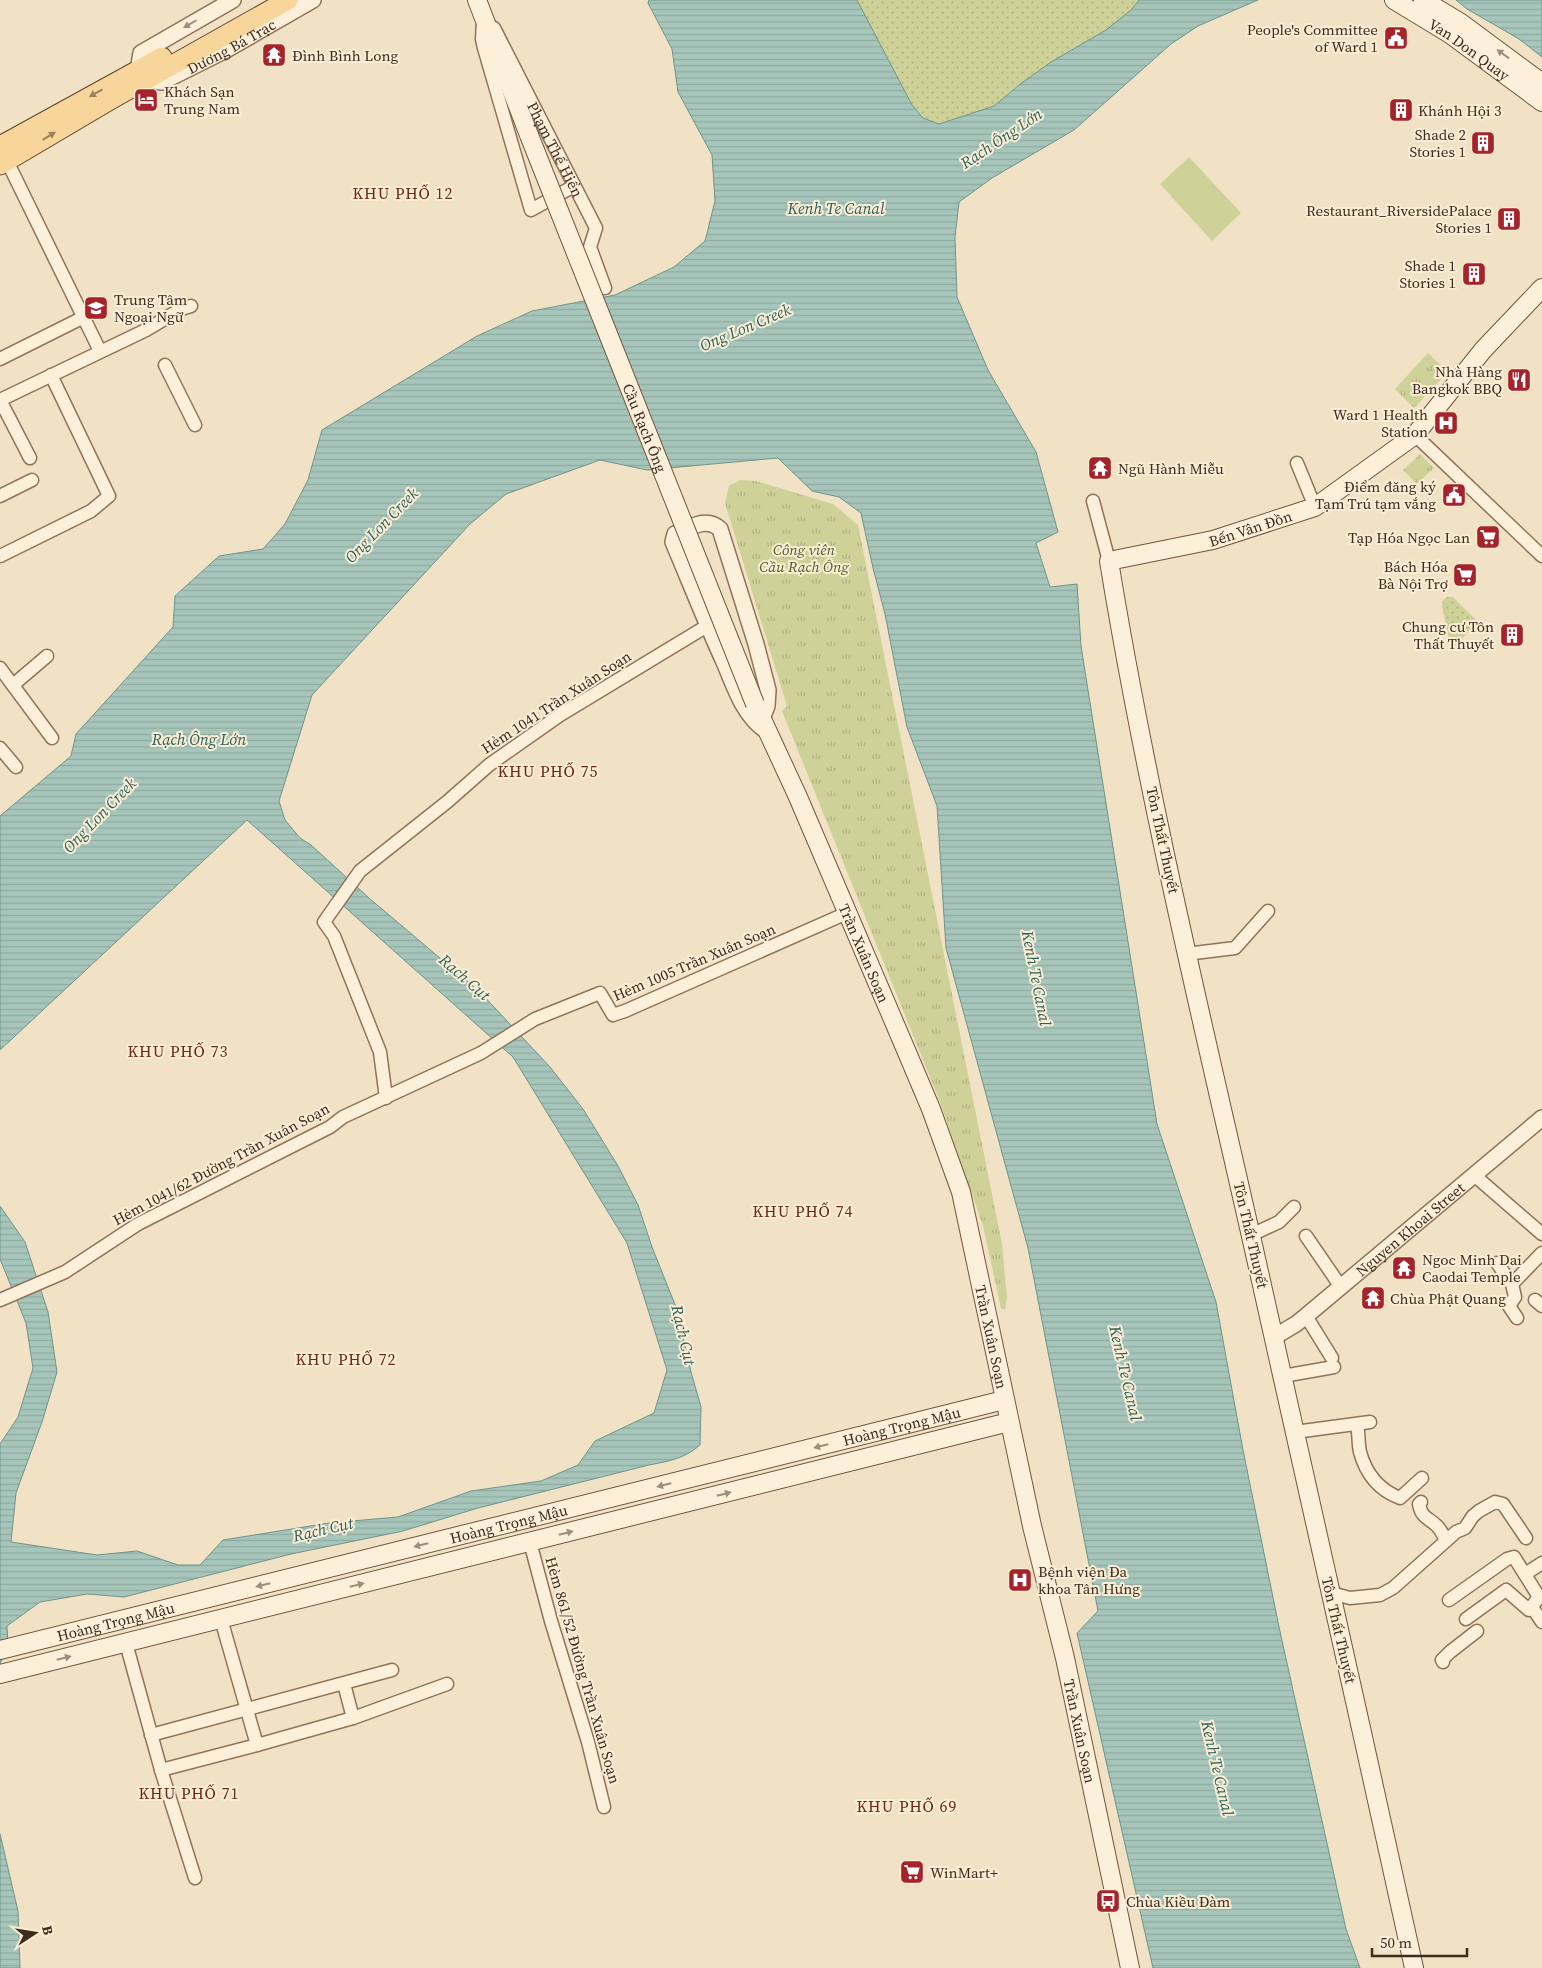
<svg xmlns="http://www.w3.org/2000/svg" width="1542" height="1968" font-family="'Source Serif 4',serif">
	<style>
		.grass { fill: url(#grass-dots) }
		.park { fill: url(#park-tufts) }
		.pitch { fill: #ced298 }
		.water { fill: url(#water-rules); stroke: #6d9589 }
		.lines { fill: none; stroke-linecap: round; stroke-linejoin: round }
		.minor-casing { stroke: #907359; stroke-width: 15 }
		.tertiary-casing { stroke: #907359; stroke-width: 18 }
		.secondary-casing { stroke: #72543c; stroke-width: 20 }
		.primary-casing { stroke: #5d412d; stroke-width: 21 }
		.minor { stroke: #fcf0da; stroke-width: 12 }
		.tertiary { stroke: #fcf0da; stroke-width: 15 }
		.secondary { stroke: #fcf0da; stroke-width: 18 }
		.primary { stroke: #f8d69b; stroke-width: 19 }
		.secondary-bridge-casing { stroke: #72543c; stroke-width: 20; stroke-linecap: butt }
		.secondary-bridge { stroke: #fcf0da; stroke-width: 18 }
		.oneway { fill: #9e8e7c }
		.oneway2 { fill: #9c815c }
		.labels { text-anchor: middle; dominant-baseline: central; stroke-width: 4; stroke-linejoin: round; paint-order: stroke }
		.poi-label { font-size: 15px; fill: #3f2c1e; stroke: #f9edd6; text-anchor: end }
		.street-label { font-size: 15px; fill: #3f2c1e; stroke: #f9edd6 }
		.park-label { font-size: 15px; font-style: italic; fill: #515d23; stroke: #f9edd6 }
		.water-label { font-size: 16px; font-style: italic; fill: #2c6059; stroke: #f9edd6 }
		.neighbourhood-label { font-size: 16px; letter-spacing: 1px; fill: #6f2719; stroke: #f9edd6 }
	</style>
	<defs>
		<pattern id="grass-dots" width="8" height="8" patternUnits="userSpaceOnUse" patternTransform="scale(1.25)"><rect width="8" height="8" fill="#ced298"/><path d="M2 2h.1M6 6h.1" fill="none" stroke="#b2b483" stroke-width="1.8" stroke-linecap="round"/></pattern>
		<pattern id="park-tufts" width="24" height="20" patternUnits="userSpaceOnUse" patternTransform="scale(1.25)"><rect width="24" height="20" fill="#ced298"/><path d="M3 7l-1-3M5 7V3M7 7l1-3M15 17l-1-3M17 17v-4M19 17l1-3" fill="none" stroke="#b2b483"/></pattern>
		<pattern id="water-rules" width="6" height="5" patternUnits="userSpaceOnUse" patternTransform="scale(1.25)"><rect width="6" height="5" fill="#a7c6bb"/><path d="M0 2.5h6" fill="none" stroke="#91aaa0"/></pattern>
	</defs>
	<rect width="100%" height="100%" fill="#f2e2c5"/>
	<!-- grass -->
	<g class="grass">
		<polygon points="857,0 1139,0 1131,10 1106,30 1051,62 1019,85 994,106 939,124 923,118 912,105"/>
		<polygon points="1447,597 1453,597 1478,622 1455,646 1450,644 1442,606 1443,600"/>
	</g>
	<!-- park -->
	<g class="park">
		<polygon points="1428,353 1448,372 1414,408 1395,389"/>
		<polygon points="1420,454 1434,468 1417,484 1403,470"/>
		<polygon points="740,480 756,481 833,504 858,525 1002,1244 1007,1297 1005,1310 1001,1308 983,1226 940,1102 782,711 787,706 725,503 729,486"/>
	</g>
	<!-- pitch -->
	<polygon class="pitch" points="1189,157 1241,213 1212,241 1160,184"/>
	<!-- water -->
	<g class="water">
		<path d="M649 0H857L912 105 923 118 939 124 994 106 1019 85 1051 62 1106 30 1131 10 1139 0H1258L1198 26 1171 44 1074 130 992 178 959 202 955 237 957 297 988 370 1036 452 1058 532 1036 543 1050 587 1077 584 1081 646 1157 1124 1216 1302 1243 1450 1279 1627 1346 1929 1360 1968H1153L1077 1633 1098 1611 1028 1248 946 948 937 806 907 727 885 614 873 568 861 513 839 497 812 491 778 458 647 470 600 460 506 494 470 524 312 695 279 801 285 820 300 838 311 845 369 898 480 992 550 1067 583 1109 618 1166 638 1205 652 1247 676 1307 691 1372 701 1407 700 1445C684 1459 669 1461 649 1465L478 1508 403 1531 291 1554 124 1597 87 1594 40 1602 7 1626 8 1645 0 1664V1444L18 1417 33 1368 26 1323 0 1259V1206L25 1242 48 1312 57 1372 42 1422 16 1493 11 1542 97 1555 137 1551 178 1565H200L223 1540 329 1523 398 1517 471 1491 541 1481 578 1465 595 1441 654 1413 667 1370 627 1243 513 1057 247 820 0 1050V816L71 756 76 734 173 627 175 596 219 556 263 549 285 524 308 480 322 430 477 336 532 311 615 295 674 267 705 241 715 201 712 155 678 92 672 49 648 3Z"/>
		<polygon points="1456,0 1542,0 1542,57 1519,39 1467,9"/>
		<polygon points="0,1834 18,1911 20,1968 0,1968"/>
	</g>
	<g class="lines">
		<defs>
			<g id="minor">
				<polyline points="483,21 482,39 484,48 531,210 574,186"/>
				<path id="s1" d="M494 28 596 228 590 247 605 288"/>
				<polyline points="7,161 100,351"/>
				<polyline points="0,359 84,317"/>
				<polyline points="165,365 195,425"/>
				<polyline points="1415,435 1542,556"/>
				<polyline points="30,458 0,400 146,330 181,309 191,306"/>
				<polyline points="1297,463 1315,507"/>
				<polyline points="0,496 32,480"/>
				<polyline points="1093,501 1109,561"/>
				<polyline points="0,556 91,511 109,496 51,375"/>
				<polyline points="0,668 52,738"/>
				<polyline points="13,685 47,656"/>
				<polyline points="0,748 16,767"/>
				<polyline points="1186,954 1235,948 1268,911"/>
				<polyline points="386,1098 380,1052 334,936 324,922 360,871 447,802 489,765 560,715 707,626"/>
				<polyline points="1474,1175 1542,1234"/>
				<polyline points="1251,1235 1279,1222 1294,1207"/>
				<polyline points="1306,1236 1341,1287"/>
				<polyline points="1497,1263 1512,1284 1515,1297 1509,1306 1517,1318"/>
				<polyline points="1512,1284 1542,1253"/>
				<polyline points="0,1300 65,1272 138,1224 330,1127 343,1117 481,1053 535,1019 600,993 613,1015 625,1011 847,913"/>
				<polyline points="1535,1300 1542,1306"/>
				<polyline points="1306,1316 1332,1358"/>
				<polyline points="1283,1376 1334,1367"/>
				<path d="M1357 1425C1359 1434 1358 1443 1360 1452 1366 1474 1379 1490 1400 1498L1422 1478"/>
				<polyline points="1295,1432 1370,1422"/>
				<path d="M1421 1502 1419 1504C1422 1519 1428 1517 1437 1526 1441 1530 1443 1535 1446 1540"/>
				<polyline points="530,1542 551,1621 588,1742 604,1807"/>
				<polyline points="1525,1574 1542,1563"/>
				<polyline points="1331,1593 1350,1598 1380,1595 1393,1588 1456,1532 1465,1528 1473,1516 1479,1511 1495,1502 1503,1504 1526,1538"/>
				<polyline points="1449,1600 1507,1559 1514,1557 1539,1597 1542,1598"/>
				<polyline points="1532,1607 1542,1622"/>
				<polyline points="221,1619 257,1745"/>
				<polyline points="1466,1619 1506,1590 1529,1610 1539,1597"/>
				<polyline points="126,1643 161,1770 195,1878"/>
				<polyline points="1443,1662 1442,1660 1450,1652 1477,1631"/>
				<polyline points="344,1684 353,1718"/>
				<polyline points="151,1735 392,1670"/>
				<polyline points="161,1770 257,1745 353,1718 447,1684"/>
			</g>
			<g id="tertiary">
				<polyline points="138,70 141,53 233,0"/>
				<path id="s2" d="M146 80 162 82 226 50 313 0"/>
				<path d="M762 719 767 706 768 690 756 644 720 529C706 516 690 528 675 534L673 542C690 582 706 623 724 662 734 685 743 715 765 730"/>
				<path id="s3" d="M1274 1337 1296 1324 1306 1316 1542 1118"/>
			</g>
			<g id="secondary">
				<polyline points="477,0 529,135"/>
				<path id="s4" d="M1394 0 1450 34 1542 102"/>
				<polyline points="1423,0 1461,23 1542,83"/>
				<path id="s5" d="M755 704 798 797 906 1050 931 1109 961 1192 1032 1526 1065 1658 1130 1968"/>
				<path id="s6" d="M0 1650 1004 1400"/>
				<polyline points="0,1674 1009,1422"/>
				<path id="s7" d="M1414 1968C1361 1730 1310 1492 1255 1254 1203 1024 1147 794 1109 561L1213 540 1315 507 1415 435 1483 350 1542 288"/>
			</g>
			<g id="primary">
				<polyline points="0,146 162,57"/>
				<polyline points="0,165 110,100 288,0"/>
			</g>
		</defs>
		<!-- minor casing -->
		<use href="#minor" class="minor-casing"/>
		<!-- tertiary casing -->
		<use href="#tertiary" class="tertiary-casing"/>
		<!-- secondary casing -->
		<use href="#secondary" class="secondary-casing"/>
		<!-- primary casing -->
		<use href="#primary" class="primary-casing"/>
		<!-- minor -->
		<use href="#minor" class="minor"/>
		<!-- tertiary -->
		<use href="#tertiary" class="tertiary"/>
		<!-- secondary -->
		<use href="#secondary" class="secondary"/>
		<!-- primary -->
		<use href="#primary" class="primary"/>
		<defs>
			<g id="secondary-bridge">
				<path id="s8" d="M529 135 755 704"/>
			</g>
		</defs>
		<!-- secondary-bridge casing -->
		<use href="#secondary-bridge" class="secondary-bridge-casing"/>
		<!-- secondary-bridge -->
		<use href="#secondary-bridge" class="secondary-bridge"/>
	</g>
	<!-- one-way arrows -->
	<defs><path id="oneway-solid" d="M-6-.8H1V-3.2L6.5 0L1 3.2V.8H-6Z" transform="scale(1.25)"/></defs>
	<g class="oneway">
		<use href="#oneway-solid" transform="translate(190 24) rotate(150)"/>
		<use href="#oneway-solid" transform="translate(1503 54) rotate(-144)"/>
		<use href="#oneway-solid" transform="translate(821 1446) rotate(166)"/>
		<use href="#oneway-solid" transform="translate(664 1485) rotate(166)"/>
		<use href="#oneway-solid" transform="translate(724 1494) rotate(-14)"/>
		<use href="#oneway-solid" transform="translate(566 1533) rotate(-14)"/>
		<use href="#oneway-solid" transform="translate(421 1545) rotate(166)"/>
		<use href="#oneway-solid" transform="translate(263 1585) rotate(166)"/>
		<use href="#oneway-solid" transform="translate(357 1585) rotate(-14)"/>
		<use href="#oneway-solid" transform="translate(64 1658) rotate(-14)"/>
	</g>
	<g class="oneway2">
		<use href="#oneway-solid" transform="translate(96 93) rotate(151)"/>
		<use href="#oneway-solid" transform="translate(49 136) rotate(-31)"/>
	</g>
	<!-- icons -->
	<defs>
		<symbol id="civic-square" viewBox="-11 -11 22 22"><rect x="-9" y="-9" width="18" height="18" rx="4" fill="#a5232b" stroke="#f9edd6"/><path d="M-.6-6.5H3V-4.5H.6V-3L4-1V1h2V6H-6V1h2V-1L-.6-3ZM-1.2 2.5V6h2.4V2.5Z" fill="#fff"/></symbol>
		<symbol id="temple-square" viewBox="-11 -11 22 22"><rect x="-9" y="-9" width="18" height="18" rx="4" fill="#a5232b" stroke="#f9edd6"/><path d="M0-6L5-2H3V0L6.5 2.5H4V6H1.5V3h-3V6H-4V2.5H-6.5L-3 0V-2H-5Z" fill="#fff"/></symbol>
		<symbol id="hotel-square" viewBox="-11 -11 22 22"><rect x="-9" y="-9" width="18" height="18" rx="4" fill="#a5232b" stroke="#f9edd6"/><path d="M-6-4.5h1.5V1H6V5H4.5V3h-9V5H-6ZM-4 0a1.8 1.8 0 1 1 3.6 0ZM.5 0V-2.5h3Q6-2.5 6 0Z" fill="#fff"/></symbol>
		<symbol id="building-square" viewBox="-11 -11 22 22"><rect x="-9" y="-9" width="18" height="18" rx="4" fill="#a5232b" stroke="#f9edd6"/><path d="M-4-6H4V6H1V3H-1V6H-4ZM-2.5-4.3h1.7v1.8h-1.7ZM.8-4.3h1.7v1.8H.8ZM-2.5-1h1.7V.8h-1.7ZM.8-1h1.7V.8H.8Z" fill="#fff"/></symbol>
		<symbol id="school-square" viewBox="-11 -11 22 22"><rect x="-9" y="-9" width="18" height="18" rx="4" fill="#a5232b" stroke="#f9edd6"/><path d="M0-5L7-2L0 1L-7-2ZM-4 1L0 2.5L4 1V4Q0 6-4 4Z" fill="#fff"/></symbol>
		<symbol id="restaurant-square" viewBox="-11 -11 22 22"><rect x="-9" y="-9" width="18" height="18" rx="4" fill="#a5232b" stroke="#f9edd6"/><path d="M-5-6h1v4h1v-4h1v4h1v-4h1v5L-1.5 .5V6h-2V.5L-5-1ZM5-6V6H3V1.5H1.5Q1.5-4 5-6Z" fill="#fff"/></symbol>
		<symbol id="hospital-square" viewBox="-11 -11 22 22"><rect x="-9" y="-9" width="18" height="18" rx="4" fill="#a5232b" stroke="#f9edd6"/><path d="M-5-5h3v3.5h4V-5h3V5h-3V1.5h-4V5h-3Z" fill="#fff"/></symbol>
		<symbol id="supermarket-square" viewBox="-11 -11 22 22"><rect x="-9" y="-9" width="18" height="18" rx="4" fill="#a5232b" stroke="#f9edd6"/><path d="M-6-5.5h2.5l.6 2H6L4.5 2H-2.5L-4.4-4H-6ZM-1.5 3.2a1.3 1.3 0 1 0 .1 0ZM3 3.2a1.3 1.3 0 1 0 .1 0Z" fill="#fff"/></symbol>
		<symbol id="bus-square" viewBox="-11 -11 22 22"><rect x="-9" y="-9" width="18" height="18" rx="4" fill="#a5232b" stroke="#f9edd6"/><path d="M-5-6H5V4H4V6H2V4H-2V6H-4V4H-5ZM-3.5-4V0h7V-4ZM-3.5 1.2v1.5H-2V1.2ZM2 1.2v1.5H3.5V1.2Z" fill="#fff"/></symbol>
	</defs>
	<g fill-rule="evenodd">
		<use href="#civic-square" x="1382" y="24" width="28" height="28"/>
		<use href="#temple-square" x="260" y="41" width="28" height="28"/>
		<use href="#hotel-square" x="132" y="86" width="28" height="28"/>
		<use href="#building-square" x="1387" y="96" width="28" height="28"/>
		<use href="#building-square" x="1469" y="129" width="28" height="28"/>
		<use href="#building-square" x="1495" y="205" width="28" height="28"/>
		<use href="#building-square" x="1460" y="260" width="28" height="28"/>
		<use href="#school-square" x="82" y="294" width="28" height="28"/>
		<use href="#restaurant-square" x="1505" y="366" width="28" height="28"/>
		<use href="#hospital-square" x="1432" y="409" width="28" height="28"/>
		<use href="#temple-square" x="1086" y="454" width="28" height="28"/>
		<use href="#civic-square" x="1440" y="481" width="28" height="28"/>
		<use href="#supermarket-square" x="1474" y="523" width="28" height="28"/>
		<use href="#supermarket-square" x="1451" y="561" width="28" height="28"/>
		<use href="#building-square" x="1498" y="621" width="28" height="28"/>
		<use href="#temple-square" x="1390" y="1254" width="28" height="28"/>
		<use href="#temple-square" x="1359" y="1284" width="28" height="28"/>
		<use href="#hospital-square" x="1006" y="1566" width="28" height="28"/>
		<use href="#supermarket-square" x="898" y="1858" width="28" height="28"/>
		<use href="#bus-square" x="1094" y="1887" width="28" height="28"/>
	</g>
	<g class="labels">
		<!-- poi labels -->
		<g class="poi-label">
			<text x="1378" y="29">People's Committee<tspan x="1378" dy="17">of Ward 1</tspan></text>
			<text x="292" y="55" text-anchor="start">Đình Bình Long</text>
			<text x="164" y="91" text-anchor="start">Khách Sạn<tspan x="164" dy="17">Trung Nam</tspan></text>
			<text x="1418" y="110" text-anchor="start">Khánh Hội 3</text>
			<text x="1466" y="134">Shade 2<tspan x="1466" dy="17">Stories 1</tspan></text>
			<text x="1492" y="210">Restaurant_RiversidePalace<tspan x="1492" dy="17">Stories 1</tspan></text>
			<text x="1456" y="265">Shade 1<tspan x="1456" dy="17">Stories 1</tspan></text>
			<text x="114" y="299" text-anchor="start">Trung Tâm<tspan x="114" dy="17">Ngoại Ngữ</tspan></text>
			<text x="1502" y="371">Nhà Hàng<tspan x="1502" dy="17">Bangkok BBQ</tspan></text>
			<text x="1428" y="414">Ward 1 Health<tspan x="1428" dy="17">Station</tspan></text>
			<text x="1118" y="468" text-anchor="start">Ngũ Hành Miễu</text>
			<text x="1436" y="486">Điểm đăng ký<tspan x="1436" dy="17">Tạm Trú tạm vắng</tspan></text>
			<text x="1470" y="537">Tạp Hóa Ngọc Lan</text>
			<text x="1448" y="566">Bách Hóa<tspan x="1448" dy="17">Bà Nội Trợ</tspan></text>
			<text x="1494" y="626">Chung cư Tôn<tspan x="1494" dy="17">Thất Thuyết</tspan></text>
			<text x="1422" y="1259" text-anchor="start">Ngoc Minh Dai<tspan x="1422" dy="17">Caodai Temple</tspan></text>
			<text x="1390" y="1298" text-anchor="start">Chùa Phật Quang</text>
			<text x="1038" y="1571" text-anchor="start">Bệnh viện Đa<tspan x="1038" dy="17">khoa Tân Hưng</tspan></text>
			<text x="930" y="1872" text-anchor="start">WinMart+</text>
			<text x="1126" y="1901" text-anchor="start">Chùa Kiều Đàm</text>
		</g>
		<!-- street labels -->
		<g class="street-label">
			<text stroke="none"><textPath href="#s2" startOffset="94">Dương Bá Trạc</textPath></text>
			<text stroke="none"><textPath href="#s4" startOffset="90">Van Don Quay</textPath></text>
			<text stroke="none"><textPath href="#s1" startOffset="136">Phạm Thế Hiển</textPath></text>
			<text stroke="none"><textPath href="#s8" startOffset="315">Cầu Rạch Ông</textPath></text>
			<text stroke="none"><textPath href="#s7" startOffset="1585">Bến Vân Đồn</textPath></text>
			<text transform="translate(556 702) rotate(-33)">Hẻm 1041 Trần Xuân Soạn</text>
			<text transform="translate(1163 840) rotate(78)">Tôn Thất Thuyết</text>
			<text stroke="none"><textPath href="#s5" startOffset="272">Trần Xuân Soạn</textPath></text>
			<text transform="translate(694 962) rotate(-23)">Hẻm 1005 Trần Xuân Soạn</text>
			<text transform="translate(221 1164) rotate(-28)">Hẻm 1041/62 Đường Trần Xuân Soạn</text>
			<text stroke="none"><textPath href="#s3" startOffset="174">Nguyen Khoai Street</textPath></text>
			<text transform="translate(1251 1235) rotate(77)">Tôn Thất Thuyết</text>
			<text stroke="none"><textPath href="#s5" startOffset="678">Trần Xuân Soạn</textPath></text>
			<text stroke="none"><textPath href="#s6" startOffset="929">Hoàng Trọng Mậu</textPath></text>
			<text stroke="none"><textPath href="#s6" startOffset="524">Hoàng Trọng Mậu</textPath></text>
			<text stroke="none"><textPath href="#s6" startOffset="119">Hoàng Trọng Mậu</textPath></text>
			<text transform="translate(1339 1630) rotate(77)">Tôn Thất Thuyết</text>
			<text transform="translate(583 1670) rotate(74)">Hẻm 861/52 Đường Trần Xuân Soạn</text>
			<text stroke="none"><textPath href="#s5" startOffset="1082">Trần Xuân Soạn</textPath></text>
		</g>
		<!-- park labels -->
		<g class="park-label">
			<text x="804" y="549">Công viên<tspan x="804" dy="17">Cầu Rạch Ông</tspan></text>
		</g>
		<!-- water labels -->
		<g class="water-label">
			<text transform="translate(1001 138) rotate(-34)">Rạch Ông Lớn</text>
			<text x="836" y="208">Kenh Te Canal</text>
			<text transform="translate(745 327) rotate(-23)">Ong Lon Creek</text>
			<text transform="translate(381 525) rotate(-46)">Ong Lon Creek</text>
			<text x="199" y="739">Rạch Ông Lớn</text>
			<text transform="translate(99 815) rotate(-46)">Ong Lon Creek</text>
			<text transform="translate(465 977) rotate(41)">Rạch Cụt</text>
			<text transform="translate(1037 978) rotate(79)">Kenh Te Canal</text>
			<text transform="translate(684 1335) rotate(77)">Rạch Cụt</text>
			<text transform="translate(1126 1373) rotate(77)">Kenh Te Canal</text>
			<text transform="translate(323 1529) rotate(-13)">Rạch Cụt</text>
			<text transform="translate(1218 1768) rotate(77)">Kenh Te Canal</text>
		</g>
		<!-- neighbourhood labels -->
		<g class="neighbourhood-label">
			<text x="403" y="193">KHU PHỐ 12</text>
			<text x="548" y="771">KHU PHỐ 75</text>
			<text x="178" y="1051">KHU PHỐ 73</text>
			<text x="803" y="1211">KHU PHỐ 74</text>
			<text x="346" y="1359">KHU PHỐ 72</text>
			<text x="189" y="1793">KHU PHỐ 71</text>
			<text x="907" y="1806">KHU PHỐ 69</text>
		</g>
	</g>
	<!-- north arrow -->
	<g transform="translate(35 1933) rotate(78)" stroke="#f9edd6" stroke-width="4" paint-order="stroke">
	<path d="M0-4L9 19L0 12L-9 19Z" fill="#3f2c1e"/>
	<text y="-8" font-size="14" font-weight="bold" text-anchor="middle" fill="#3f2c1e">B</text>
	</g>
	<!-- scale -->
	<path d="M1372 1948v8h95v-8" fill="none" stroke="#3f2c1e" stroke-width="2.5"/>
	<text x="1380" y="1948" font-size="15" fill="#3f2c1e" stroke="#f9edd6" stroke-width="4" paint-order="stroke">50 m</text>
</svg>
